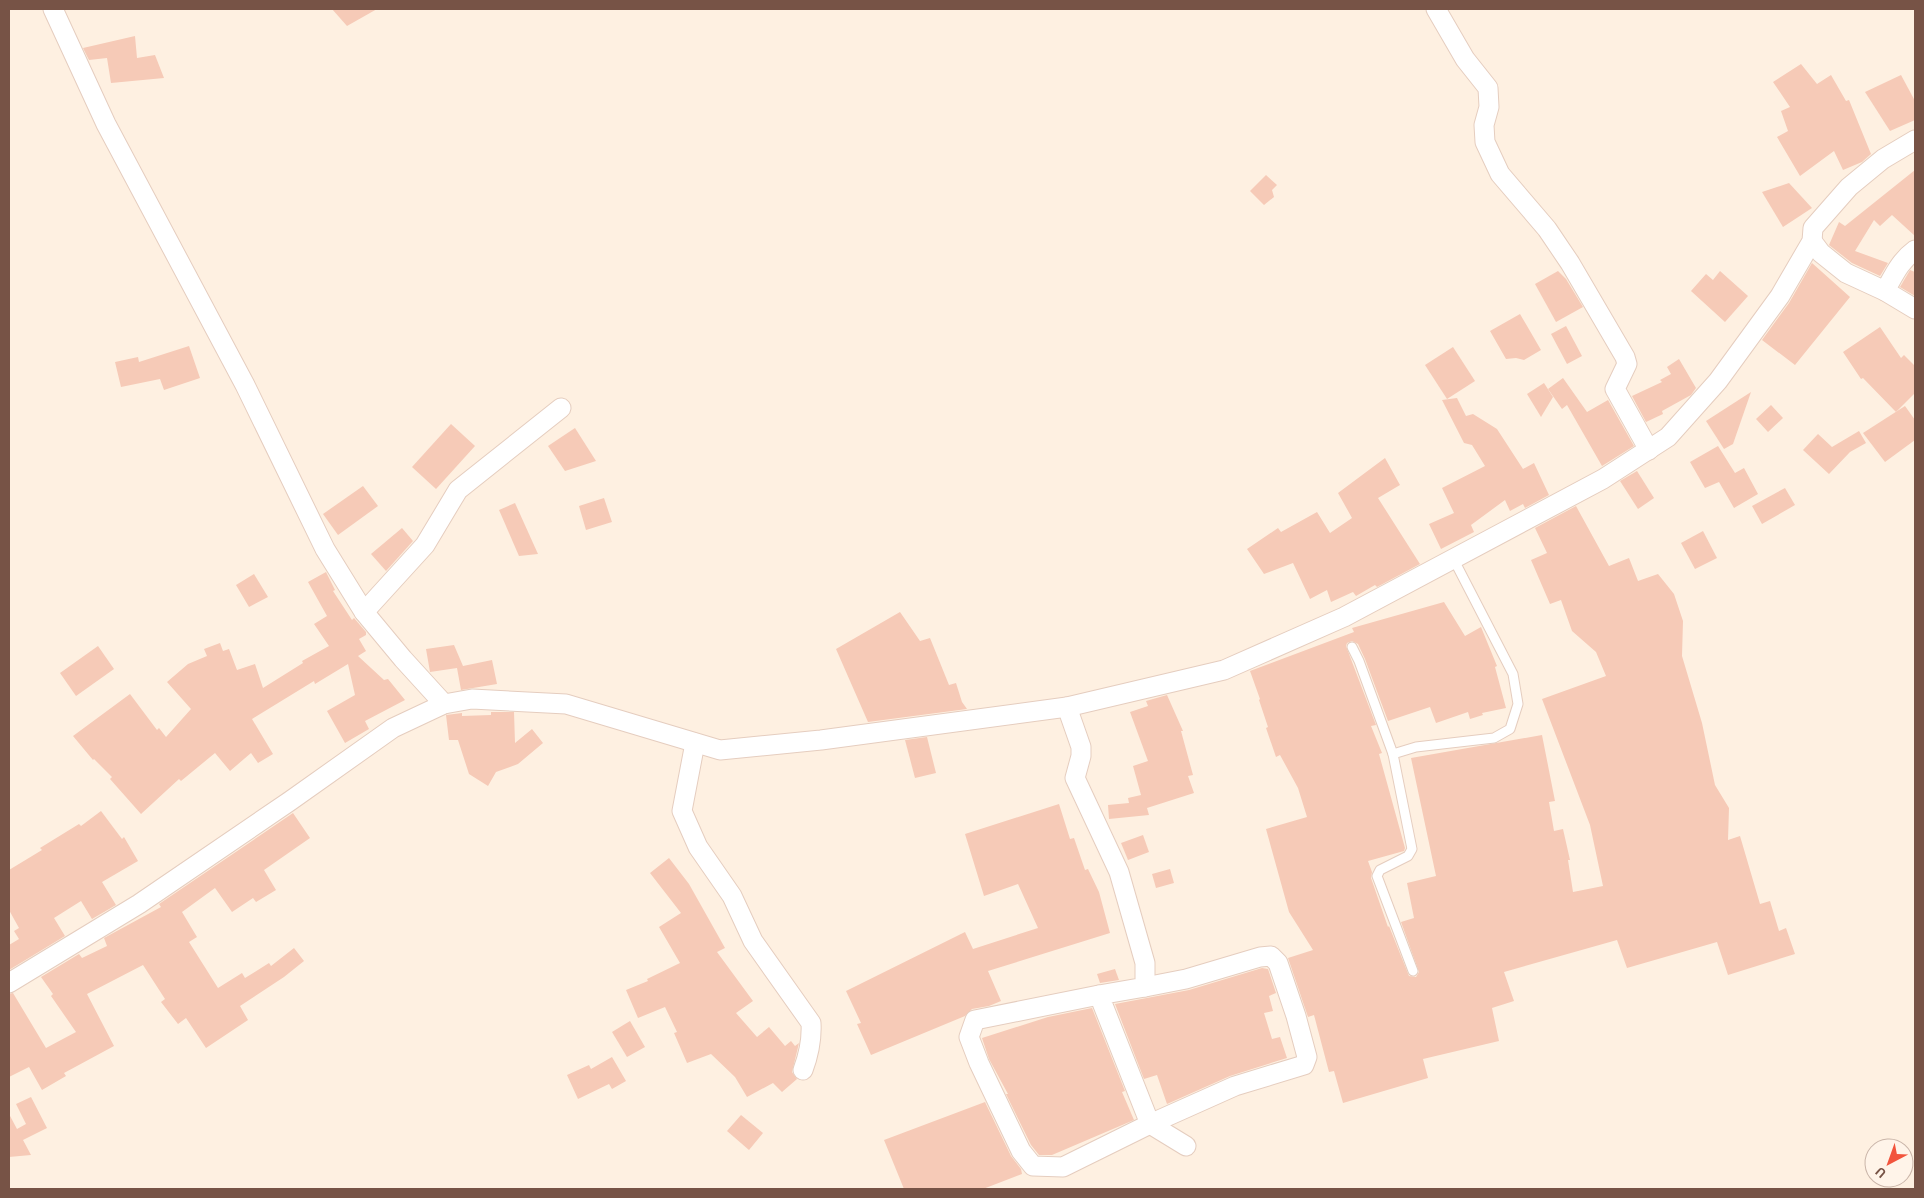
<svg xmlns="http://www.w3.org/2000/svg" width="1924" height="1198" font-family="'Alegreya Sans',sans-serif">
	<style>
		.building { fill: #f6cab7 }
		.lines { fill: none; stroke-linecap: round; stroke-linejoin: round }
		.lane-casing { stroke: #e5cdbf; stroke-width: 11 }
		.street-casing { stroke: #e5cdbf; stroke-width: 21 }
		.lane { stroke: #fff; stroke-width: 9 }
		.street { stroke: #fff; stroke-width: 19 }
	</style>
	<rect width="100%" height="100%" fill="#fef0e1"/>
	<!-- building -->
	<g class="building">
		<polygon points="332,9 377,9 347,26"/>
		<polygon points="135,36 137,58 155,55 164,78 111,83 107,58 89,60 83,48"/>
		<polygon points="1801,64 1817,84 1831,75 1846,101 1849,100 1871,154 1862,162 1843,170 1834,151 1800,176 1777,137 1788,131 1781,111 1790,107 1773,82"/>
		<polygon points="1901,75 1915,101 1915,120 1890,131 1865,92"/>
		<polygon points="1915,170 1915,236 1892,215 1880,226 1874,220 1855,251 1888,263 1880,276 1852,263 1829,245 1839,222 1845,226"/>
		<polygon points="1266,175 1277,185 1272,190 1274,197 1264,205 1250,191"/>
		<polygon points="1789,183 1812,208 1783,227 1762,192"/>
		<polygon points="1812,263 1850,297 1795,365 1762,340 1789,303"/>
		<polygon points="1910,270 1915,272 1915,296 1900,287"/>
		<polygon points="1558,271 1566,279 1583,307 1556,322 1535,284"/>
		<polygon points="1720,271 1748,296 1725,322 1691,291 1706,274 1713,280"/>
		<polygon points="1520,314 1541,350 1524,360 1516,358 1506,359 1490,331"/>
		<polygon points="1566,326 1582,356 1567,364 1551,334"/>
		<polygon points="1880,327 1901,358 1904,355 1915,366 1915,393 1896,412 1863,378 1861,379 1843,352"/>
		<polygon points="189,346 200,378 164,390 160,379 121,387 115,362 138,357 139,362"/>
		<polygon points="1453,347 1475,381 1447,399 1425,365"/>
		<polygon points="1679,359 1696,388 1691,395 1662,411 1663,414 1646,422 1632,396 1662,382 1660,380 1671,374 1667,367"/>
		<polygon points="1563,378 1587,412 1608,400 1634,446 1602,466 1567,405 1562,409 1548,389"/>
		<polygon points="1544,383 1553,397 1541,417 1527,394"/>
		<polygon points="1751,392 1733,444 1724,449 1706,421"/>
		<polygon points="1457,398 1466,416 1473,414 1497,429 1523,469 1534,463 1549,495 1525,508 1523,504 1510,511 1505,500 1471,525 1474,532 1441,549 1429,524 1454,513 1442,488 1485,466 1472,445 1464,443 1442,400"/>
		<polygon points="1771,405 1783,418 1768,432 1756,419"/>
		<polygon points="1905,406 1915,420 1915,440 1885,462 1863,433"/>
		<polygon points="451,424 475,446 436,489 412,467"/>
		<polygon points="575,428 596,461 565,471 548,446"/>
		<polygon points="1859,431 1866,443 1850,452 1829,474 1803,450 1818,434 1832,447"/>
		<polygon points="1718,446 1735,473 1744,468 1758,494 1734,508 1719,482 1705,488 1690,462"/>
		<polygon points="1385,458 1400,485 1378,498 1420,564 1377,587 1375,585 1356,596 1353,592 1331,602 1327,590 1310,599 1293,563 1264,574 1247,549 1278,528 1281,532 1317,512 1330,533 1352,518 1338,493"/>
		<polygon points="1637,471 1654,498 1638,509 1620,481"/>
		<polygon points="363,486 378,506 338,535 323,514"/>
		<polygon points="1785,488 1795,505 1762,524 1752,506"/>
		<polygon points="604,498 612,522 586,530 579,506"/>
		<polygon points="515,503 538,554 519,556 499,510"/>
		<polygon points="1576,506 1609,566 1629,558 1638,581 1658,574 1674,594 1683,621 1682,656 1702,723 1715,785 1729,808 1728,840 1740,836 1760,904 1770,901 1779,931 1786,928 1795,954 1728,975 1717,942 1627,968 1617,940 1504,972 1514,1001 1492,1008 1499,1041 1423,1059 1428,1078 1343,1103 1334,1071 1329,1072 1314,1015 1308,1017 1288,958 1313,950 1289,912 1266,829 1307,817 1298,788 1280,755 1276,757 1266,728 1268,727 1259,700 1260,699 1250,671 1354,632 1352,628 1444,602 1465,636 1481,627 1497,666 1495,667 1506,708 1482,713 1483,715 1470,719 1468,712 1436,723 1430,707 1388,721 1365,659 1358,644 1352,641 1347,643 1346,646 1376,725 1371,726 1382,753 1379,754 1405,848 1404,851 1368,861 1372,872 1371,878 1388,927 1389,926 1409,976 1416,977 1419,972 1401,922 1414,918 1407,883 1436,876 1411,758 1542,735 1555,801 1549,802 1554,831 1563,829 1570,860 1568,860 1573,892 1603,886 1590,825 1542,699 1606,676 1596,652 1572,631 1561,600 1550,604 1531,560 1547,553 1535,528"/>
		<polygon points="402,528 413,541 386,571 371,554"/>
		<polygon points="1703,531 1717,558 1695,569 1681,543"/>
		<polygon points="326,572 335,590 333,591 352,620 354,618 366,632 366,635 359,639 366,651 358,656 384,680 388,679 405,700 365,721 369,729 345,743 327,711 355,695 348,664 315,684 314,681 252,719 273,754 258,763 251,753 230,771 215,753 181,781 179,779 141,814 110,779 112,777 94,759 93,760 73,736 130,694 157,730 159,728 166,737 191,709 167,682 188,664 207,656 204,649 220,643 223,651 229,649 237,670 255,664 263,688 303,663 302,661 329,646 314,624 327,616 308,582"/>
		<polygon points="254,574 268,597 249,607 236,585"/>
		<polygon points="900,612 920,641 930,638 949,685 956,683 962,702 967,709 868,722 836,649"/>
		<polygon points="454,645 463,666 492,660 497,684 461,690 457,668 430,672 426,649"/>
		<polygon points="98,646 114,669 76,696 60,673"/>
		<polygon points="1167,695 1183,731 1181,731 1193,775 1188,776 1194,793 1147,808 1149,815 1109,819 1108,805 1129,803 1128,798 1141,795 1133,766 1148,761 1130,712 1148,706 1146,701"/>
		<polygon points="491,712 514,712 515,743 532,729 543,743 518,764 496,772 488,786 469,774 458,740 449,740 446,715 462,713 462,716 491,715"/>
		<polygon points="927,737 936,773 915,778 905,740"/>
		<polygon points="1059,804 1070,839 1074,838 1085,870 1088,869 1099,892 1110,933 988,971 1001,1001 989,1006 972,1009 965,1016 871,1055 857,1024 861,1023 846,991 965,932 973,949 1038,928 1018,884 984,896 965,834"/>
		<polygon points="101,811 122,839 124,837 138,861 102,882 116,905 92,919 81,901 54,918 65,936 9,970 9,945 19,939 14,931 19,928 9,910 9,870 42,850 40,848 79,824 81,826"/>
		<polygon points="293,813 310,838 264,870 276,890 256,902 253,898 232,912 215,888 182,912 197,937 189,942 218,988 242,973 245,978 269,963 271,966 294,948 304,961 284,977 240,1006 248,1020 206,1048 186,1018 178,1024 161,1002 165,999 143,965 87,994 114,1046 64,1073 66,1076 42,1090 29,1067 9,1077 9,994 13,993 46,1048 76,1032 51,996 53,994 41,977 79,954 82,958 107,946 104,938 161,907 159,904"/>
		<polygon points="1143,835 1149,852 1128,860 1121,843"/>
		<polygon points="669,858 689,884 725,948 717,952 753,1001 736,1013 757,1037 769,1027 785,1046 791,1041 795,1046 799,1043 792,1072 797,1079 782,1092 773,1083 747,1097 735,1077 711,1054 687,1063 674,1033 677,1032 665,1007 638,1018 626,990 648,981 647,979 680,963 659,927 681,913 650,873"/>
		<polygon points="1170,869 1174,883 1156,888 1152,874"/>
		<polygon points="1262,968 1268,969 1276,993 1269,996 1273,1011 1264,1013 1272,1039 1280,1037 1287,1058 1230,1076 1167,1104 1157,1075 1144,1079 1115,1004 1189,990"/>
		<polygon points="1115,969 1119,980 1100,983 1097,974"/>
		<polygon points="1092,1008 1125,1091 1122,1092 1134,1120 1052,1155 1039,1155 1031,1145 1006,1094 1008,1094 989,1059 982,1038 1048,1017"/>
		<polygon points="630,1021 645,1047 627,1057 612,1032"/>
		<polygon points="612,1057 626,1081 612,1089 609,1084 578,1099 567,1075 589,1065 591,1069"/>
		<polygon points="31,1097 47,1128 23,1140 31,1155 9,1157 9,1114 17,1129 26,1124 16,1104"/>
		<polygon points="985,1102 1011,1156 1021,1169 1022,1174 983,1189 904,1189 884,1140"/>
		<polygon points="741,1115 763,1133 749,1150 727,1131"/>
	</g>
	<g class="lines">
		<defs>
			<g id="lane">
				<polyline points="1352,647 1359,661 1393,754"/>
				<polyline points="1413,971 1377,876 1380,870 1408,856 1412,849 1393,754 1416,747 1494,738 1510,729 1518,704 1513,674 1454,560"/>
			</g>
			<g id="street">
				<polyline points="53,9 106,124 245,385 325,549 364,612 403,659 444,704"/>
				<polyline points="1436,9 1465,59 1488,88 1489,107 1484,125 1485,142 1500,174 1547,229 1570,263 1625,357 1627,364 1615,389 1649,450"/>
				<polyline points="1812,241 1821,253 1846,273 1885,291 1915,309"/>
				<path d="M1885 291C1894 275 1900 261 1915 250"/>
				<polyline points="364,612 425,545 458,490 561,408"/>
				<polyline points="1067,707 1081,747 1081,756 1075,778 1119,872 1145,963 1145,987 1099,995 1150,1124 1186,1146"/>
				<path d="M695 743 682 811 698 847 732 896 753 941 811 1023C812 1040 809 1054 803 1070"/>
				<polyline points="9,983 139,904 290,801 393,728 444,704 472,699 566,704 720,750 821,740 1067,707 1224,670 1344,617 1603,479 1668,437 1718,381 1780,296 1812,241 1813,228 1849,187 1883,159 1915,140"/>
				<polyline points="1099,995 975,1020 969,1037 979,1063 1021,1151 1033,1166 1063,1167 1150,1124 1235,1086 1304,1065 1307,1057 1296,1016 1278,963 1271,956 1260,957 1186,979 1145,987"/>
			</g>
		</defs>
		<!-- lane casing -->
		<use href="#lane" class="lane-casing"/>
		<!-- street casing -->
		<use href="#street" class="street-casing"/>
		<!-- lane -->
		<use href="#lane" class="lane"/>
		<!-- street -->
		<use href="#street" class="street"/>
	</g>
	<!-- border -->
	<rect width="1924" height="1198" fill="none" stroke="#775346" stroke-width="20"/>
	<!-- north arrow -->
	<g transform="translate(1889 1163) rotate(221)"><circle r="24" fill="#fff4e9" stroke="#c9b4a8"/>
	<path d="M0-4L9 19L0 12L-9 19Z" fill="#f2543c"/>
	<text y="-8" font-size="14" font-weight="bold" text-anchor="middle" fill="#775346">U</text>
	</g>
</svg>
